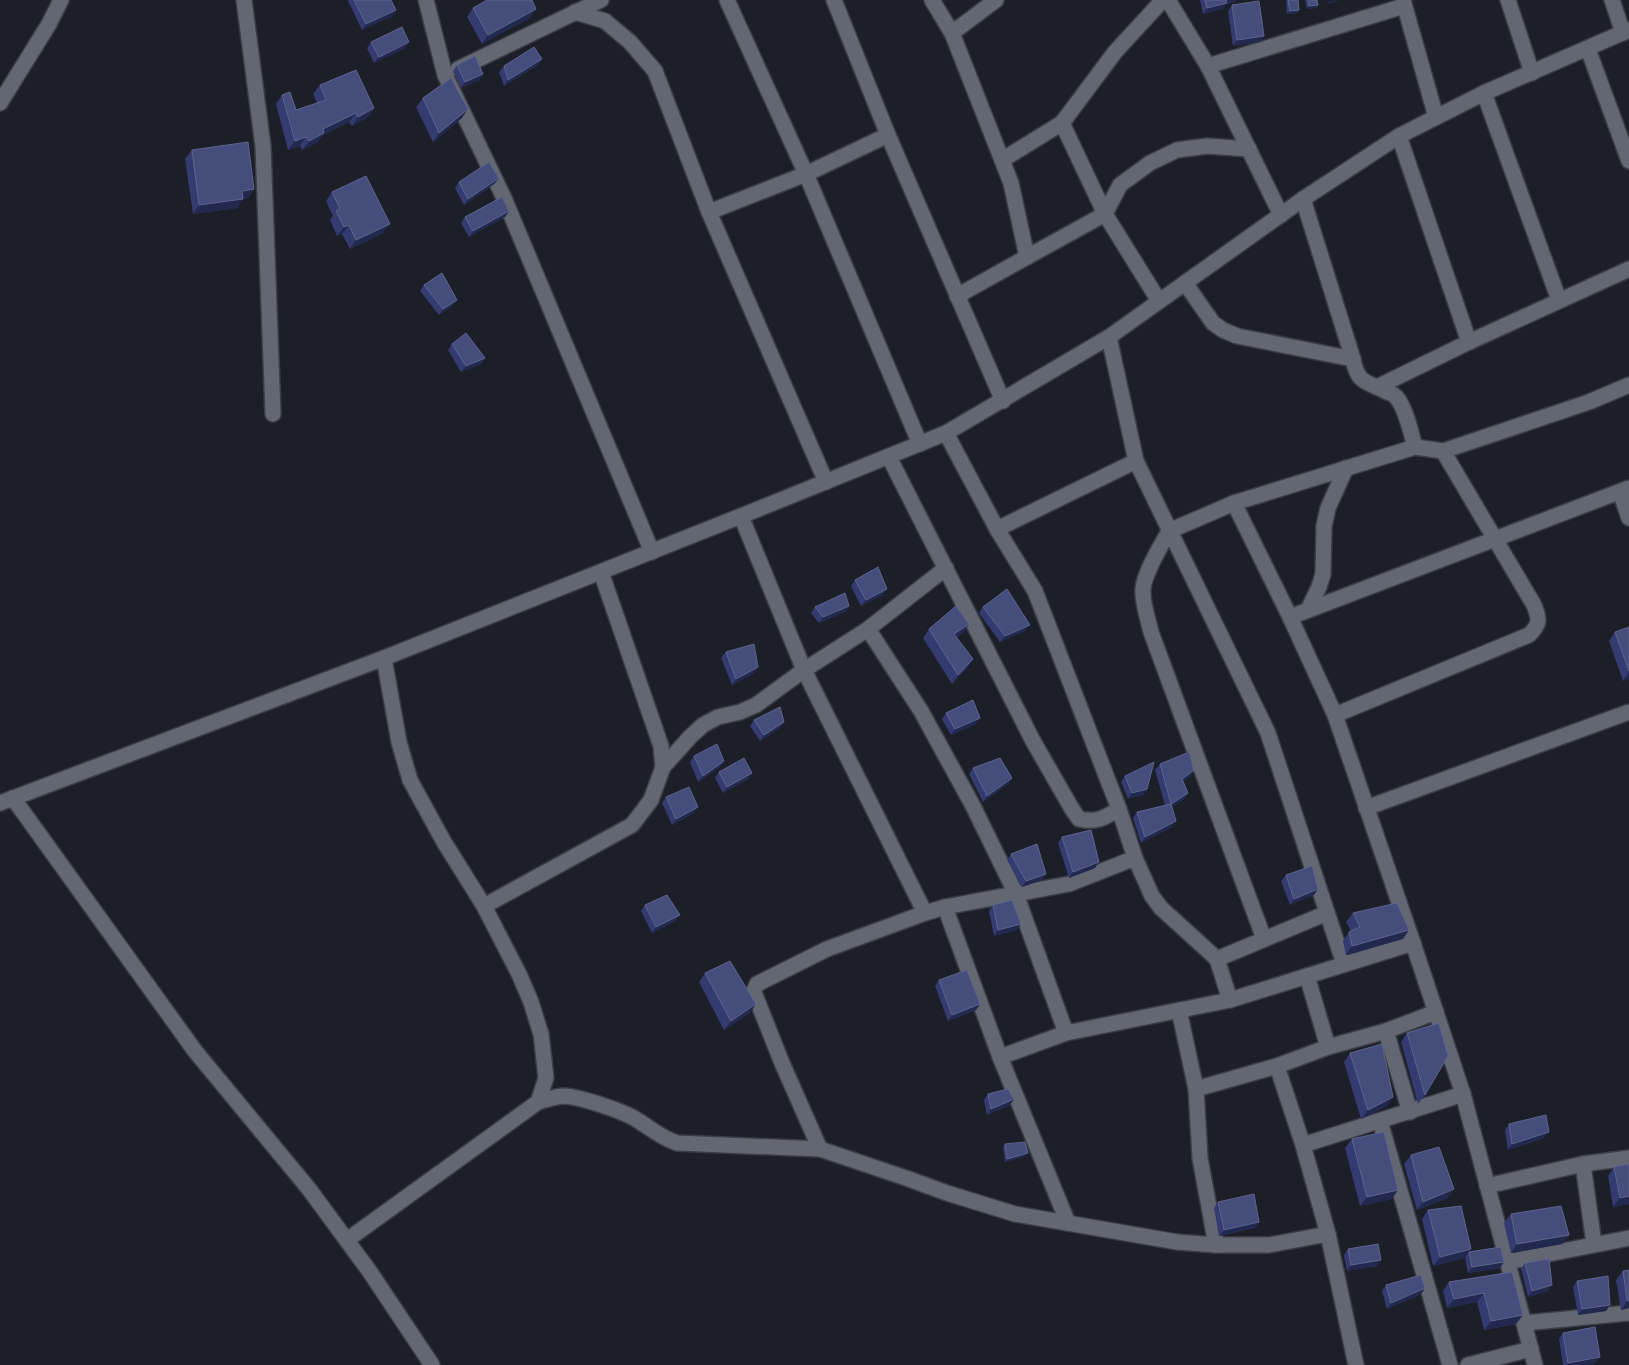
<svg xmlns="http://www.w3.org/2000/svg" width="1629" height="1365" font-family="'Exo 2',sans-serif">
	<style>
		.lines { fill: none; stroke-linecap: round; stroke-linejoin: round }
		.minor-casing { stroke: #3b3c45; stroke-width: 18 }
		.minor { stroke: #636772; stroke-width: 15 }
		.wall { fill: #333b70 }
		.shaded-wall { fill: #22294e }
		.building { fill: #454d7d; stroke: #5e648e }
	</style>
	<rect width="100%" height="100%" fill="#1c1f28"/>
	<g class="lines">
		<defs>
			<g id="minor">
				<polyline points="244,0 263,146 273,414"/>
				<polyline points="426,0 445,75 504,198 652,552"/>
				<polyline points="727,0 806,174 920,444"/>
				<polyline points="834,0 888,135 1003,401"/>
				<polyline points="932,0 952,33 1011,183 1027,257 957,296"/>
				<polyline points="1168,0 1208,66"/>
				<polyline points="1403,0 1436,117"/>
				<polyline points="1508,0 1532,73"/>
				<polyline points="1612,0 1623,33"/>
				<polyline points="575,12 605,21 630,42 655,71 709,212 826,482"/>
				<polyline points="952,33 996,0"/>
				<polyline points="1588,49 1629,161"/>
				<polyline points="458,69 601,0"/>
				<polyline points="1484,93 1559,300"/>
				<polyline points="0,103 49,24 61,0"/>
				<polyline points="1062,123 1115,52 1163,0"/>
				<polyline points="1399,136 1469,342"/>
				<polyline points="1002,160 1062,123 1105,214 1120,185 1150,163 1177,150 1207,146 1249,149"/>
				<path d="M1303 199 1353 359C1358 385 1367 381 1387 392 1391 393 1395 395 1397 398 1406 409 1411 433 1415 447"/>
				<polyline points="709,212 806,174 888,135"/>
				<polyline points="1281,215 1208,66 1404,6"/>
				<polyline points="1027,257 1105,214 1159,301"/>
				<polyline points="1185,283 1213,323 1223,330 1237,336 1353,359"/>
				<polyline points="1109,337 1136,461 1268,733 1344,964"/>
				<polyline points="1377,387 1469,342 1629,269"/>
				<polyline points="946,433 997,529 1035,591 1119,809 1135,858 1152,896 1161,908 1217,959 1230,1000"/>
				<path d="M889 457 1033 741 1072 809 1079 819C1097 823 1104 818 1119 809"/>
				<polyline points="1620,492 1629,518"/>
				<polyline points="1234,503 1290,617 1335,715 1413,943 1463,1094 1535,1365"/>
				<polyline points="741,516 804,670 925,913"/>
				<polyline points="997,529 1136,461"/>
				<polyline points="1308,610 1319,587 1323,574 1324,526 1328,508 1346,468"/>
				<polyline points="1290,617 1629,488"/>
				<polyline points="868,629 921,711 973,806 1016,894 1066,1033"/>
				<path d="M1335 715 1529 635C1540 624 1540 620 1534 605L1443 451"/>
				<polyline points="663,767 690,737 703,725 718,717 740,712 756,705 804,670 868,629 946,568"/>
				<polyline points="13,798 195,1051 309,1189 370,1272 432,1365"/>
				<polyline points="0,803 384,658 741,516 946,433 1109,337 1303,199 1399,136 1484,93 1629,30"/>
				<polyline points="1366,808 1629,712"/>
				<polyline points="484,906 632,825 651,800 663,767 661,746 601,572"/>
				<polyline points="945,907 1000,1057 1068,1223"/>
				<path d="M1264 939 1151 632C1148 619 1142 603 1143 589 1144 573 1161 546 1169 531L1234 503 1415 447 1443 451 1589 402 1629 385"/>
				<polyline points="1217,959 1327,913"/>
				<polyline points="1307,976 1328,1047"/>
				<polyline points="1179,1010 1196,1089 1200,1158 1216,1245"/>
				<polyline points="1386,1031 1410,1112"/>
				<polyline points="1000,1057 1066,1033 1230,1000 1413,943"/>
				<polyline points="1277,1066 1303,1145 1328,1234 1356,1365"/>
				<polyline points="1196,1089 1277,1066 1328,1047 1386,1031 1436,1012"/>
				<path d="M538 1102C546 1100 556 1096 564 1096 581 1097 619 1110 634 1118 649 1127 661 1138 677 1143L820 1149 906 1178 947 1193 1015 1214 1177 1242 1216 1245H1269L1328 1234"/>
				<polyline points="1380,1121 1450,1365"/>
				<polyline points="1303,1145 1463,1094"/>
				<polyline points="820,1149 782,1063 755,995 754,991 757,984 827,949 925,913 945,907 1069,884 1135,858"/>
				<polyline points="1583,1164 1594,1244"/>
				<polyline points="1487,1186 1583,1164 1629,1158"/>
				<polyline points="347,1240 538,1102 546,1078 541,1034 531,1002 519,974 484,906 444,842 410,780 399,742 384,658"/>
				<polyline points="1507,1262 1629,1238"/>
				<polyline points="1524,1323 1629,1313"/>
				<polyline points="1468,1365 1531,1349"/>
			</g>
		</defs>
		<!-- minor casing -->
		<use href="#minor" class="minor-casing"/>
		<!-- minor -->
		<use href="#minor" class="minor"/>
	</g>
	<!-- wall -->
	<g class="wall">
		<polygon points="348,0 391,0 396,10 392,16 362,30 348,1"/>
		<polygon points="1200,0 1236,0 1235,2 1226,4 1222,9 1203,14"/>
		<polygon points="1286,0 1298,0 1297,13 1287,14"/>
		<polygon points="1305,0 1317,0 1318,5 1316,8 1307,9"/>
		<polygon points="1232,5 1264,36 1260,42 1233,46 1228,11"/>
		<polygon points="473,8 536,9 530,18 482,44 467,17"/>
		<polygon points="371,42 405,48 374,63 367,48"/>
		<polygon points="457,65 483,74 479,80 461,88 453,71"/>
		<polygon points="538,65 504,86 499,72 504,66"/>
		<polygon points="320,85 374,108 368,117 352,126 349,122 323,135 318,142 302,150 300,146 288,150 276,104 282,95 296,110 317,103 313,94"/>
		<polygon points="423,98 462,118 433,142 416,107"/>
		<polygon points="192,150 254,189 248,198 243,199 237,208 193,214 185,159"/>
		<polygon points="499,178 494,184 464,205 455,188 459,182"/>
		<polygon points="332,192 383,233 350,249 342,234 337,236 330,220 333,216 326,201"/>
		<polygon points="509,211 505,217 469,237 461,223 465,217"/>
		<polygon points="424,285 452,306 439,315 420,291"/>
		<polygon points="452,344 485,358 481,364 461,372 448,350"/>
		<polygon points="855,580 883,595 861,606 851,586"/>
		<polygon points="849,606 845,612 819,623 811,613 815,607"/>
		<polygon points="983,607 1025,631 1000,642 979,613"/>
		<polygon points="969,624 963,633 956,638 973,659 967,668 952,684 923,638 929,629"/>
		<polygon points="1629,627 1629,679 1623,681 1609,641 1615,632"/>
		<polygon points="726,652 758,667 754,673 732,685 721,658"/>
		<polygon points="946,713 976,724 951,735 942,719"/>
		<polygon points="754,720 780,728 760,741 750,726"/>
		<polygon points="694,756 724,761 720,767 698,782 690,762"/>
		<polygon points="1160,764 1190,777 1183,781 1184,799 1172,807 1172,827 1141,843 1133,818 1137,812 1165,805 1155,770"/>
		<polygon points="973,768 1012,778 1008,784 983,802 969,774"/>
		<polygon points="719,772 752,773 748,779 723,793 715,778"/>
		<polygon points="1125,776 1147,789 1143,795 1128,799 1121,782"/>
		<polygon points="666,797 694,813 672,825 662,803"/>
		<polygon points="1062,837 1095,868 1069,878 1058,843"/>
		<polygon points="1011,854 1046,874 1042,880 1022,887 1007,860"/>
		<polygon points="1286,875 1314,895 1290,905 1281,881"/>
		<polygon points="645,905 680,915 675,921 652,933 641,911"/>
		<polygon points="993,905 1017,930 994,936 989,911"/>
		<polygon points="1353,913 1403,939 1346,955 1343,941 1349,932 1351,931 1346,922"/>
		<polygon points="705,973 750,1013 724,1030 699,982"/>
		<polygon points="939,980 980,1004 976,1010 948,1021 935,986"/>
		<polygon points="1407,1033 1425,1095 1418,1104 1401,1042"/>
		<polygon points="1350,1053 1387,1106 1361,1119 1344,1062"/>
		<polygon points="988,1094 1014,1099 1010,1105 987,1115 984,1100"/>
		<polygon points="1509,1124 1544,1138 1508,1150 1505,1130"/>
		<polygon points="1352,1139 1392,1199 1360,1206 1345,1148"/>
		<polygon points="1005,1144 1026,1156 1005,1162 1003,1147"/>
		<polygon points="1411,1155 1448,1198 1417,1210 1404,1164"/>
		<polygon points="1629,1164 1629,1204 1613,1207 1608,1176 1614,1167"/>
		<polygon points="1218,1202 1259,1222 1255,1228 1219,1236 1214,1208"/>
		<polygon points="1428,1210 1469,1252 1500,1268 1468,1273 1465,1258 1433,1266 1422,1219"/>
		<polygon points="1511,1214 1569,1235 1562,1244 1511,1253 1504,1223"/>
		<polygon points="1348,1249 1377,1266 1347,1271 1344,1255"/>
		<polygon points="1525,1263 1548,1291 1528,1297 1521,1269"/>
		<polygon points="1629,1270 1629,1308 1621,1310 1616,1280 1623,1271"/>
		<polygon points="1512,1272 1516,1324 1484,1330 1477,1302 1447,1308 1443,1291 1449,1282"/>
		<polygon points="1577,1281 1610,1305 1606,1311 1578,1315 1573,1287"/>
		<polygon points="1386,1285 1425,1288 1421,1294 1387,1309 1382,1291"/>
		<polygon points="1563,1333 1595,1363 1586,1365 1563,1365 1559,1339"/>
	</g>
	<!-- shaded-wall -->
	<g class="shaded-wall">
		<polygon points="1226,0 1236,0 1235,2 1226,4 1222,9 1203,14 1207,8 1224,4"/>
		<polygon points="1338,0 1336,2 1326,4 1329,1"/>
		<polygon points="1318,5 1316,8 1307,9 1309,6"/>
		<polygon points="536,9 530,18 482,44 488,35"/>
		<polygon points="396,10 392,16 362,30 366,24"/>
		<polygon points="1299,10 1297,13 1287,14 1290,11"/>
		<polygon points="1264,36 1260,42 1233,46 1237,40"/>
		<polygon points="409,42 405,48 374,63 379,57"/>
		<polygon points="542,59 538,65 504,86 508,80"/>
		<polygon points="483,74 479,80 461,88 465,82"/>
		<polygon points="374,108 368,117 352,126 358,117"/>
		<polygon points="468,109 462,118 433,142 439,133"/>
		<polygon points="356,113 349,122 323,135 318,142 302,150 309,141 323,129"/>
		<polygon points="306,137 300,146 288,150 295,141"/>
		<polygon points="499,178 494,184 464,205 468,199"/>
		<polygon points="254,189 248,198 235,200 242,191"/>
		<polygon points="243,199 237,208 193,214 199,205"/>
		<polygon points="509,211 505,217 469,237 473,231"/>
		<polygon points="390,224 383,233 350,249 356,240"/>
		<polygon points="349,225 342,234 337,236 344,227"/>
		<polygon points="457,300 452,306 439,315 443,309"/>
		<polygon points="485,358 481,364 461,372 466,366"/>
		<polygon points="887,589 883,595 861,606 866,600"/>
		<polygon points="849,606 845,612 819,623 823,617"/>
		<polygon points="969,624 963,633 948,643 954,634"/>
		<polygon points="1030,625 1025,631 1000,642 1005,636"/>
		<polygon points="973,659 967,668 952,684 958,675"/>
		<polygon points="758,667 754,673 732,685 736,679"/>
		<polygon points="1629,672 1629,679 1623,681"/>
		<polygon points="980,718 976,724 951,735 955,729"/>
		<polygon points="784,722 780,728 760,741 764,735"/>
		<polygon points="724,761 720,767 698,782 703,776"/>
		<polygon points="1194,770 1190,777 1178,785 1182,779"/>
		<polygon points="752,773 748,779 723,793 727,787"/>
		<polygon points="1012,778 1008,784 983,802 987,796"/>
		<polygon points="1147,789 1143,795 1128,799 1132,793"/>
		<polygon points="1188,793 1184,799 1167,810 1171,804"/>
		<polygon points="698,807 694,813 672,825 676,819"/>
		<polygon points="1176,821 1172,827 1141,843 1145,837"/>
		<polygon points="1099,862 1095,868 1069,878 1073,872"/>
		<polygon points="1046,874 1042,880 1022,887 1026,881"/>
		<polygon points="1318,889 1314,895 1290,905 1294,899"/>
		<polygon points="680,915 675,921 652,933 656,927"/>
		<polygon points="1021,924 1017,930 994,936 998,930"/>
		<polygon points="1409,930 1403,939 1346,955 1352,946"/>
		<polygon points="756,1004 750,1013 724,1030 731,1021"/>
		<polygon points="980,1004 976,1010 948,1021 952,1015"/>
		<polygon points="1393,1097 1387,1106 1361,1119 1368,1110"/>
		<polygon points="1014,1099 1010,1105 987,1115 991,1109"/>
		<polygon points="1549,1132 1544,1138 1508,1150 1512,1144"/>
		<polygon points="1028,1153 1026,1156 1005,1162 1007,1159"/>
		<polygon points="1454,1189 1448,1198 1417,1210 1423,1202"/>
		<polygon points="1398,1190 1392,1199 1360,1206 1367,1197"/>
		<polygon points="1629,1196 1629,1204 1613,1207 1620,1198"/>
		<polygon points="1259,1222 1255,1228 1219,1236 1224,1230"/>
		<polygon points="1569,1235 1562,1244 1511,1253 1517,1244"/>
		<polygon points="1471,1249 1465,1258 1433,1266 1440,1257"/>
		<polygon points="1381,1260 1377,1266 1347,1271 1351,1265"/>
		<polygon points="1504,1262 1500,1268 1468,1273 1472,1267"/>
		<polygon points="1552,1285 1548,1291 1528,1297 1532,1291"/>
		<polygon points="1425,1288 1421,1294 1387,1309 1391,1303"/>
		<polygon points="1484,1293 1477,1302 1447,1308 1454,1299"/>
		<polygon points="1629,1300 1629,1308 1621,1310 1627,1301"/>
		<polygon points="1610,1305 1606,1311 1578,1315 1582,1309"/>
		<polygon points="1523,1315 1516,1324 1484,1330 1491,1321"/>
		<polygon points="1600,1357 1595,1363 1586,1365 1567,1365 1568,1363"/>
	</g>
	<!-- building -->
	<g class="building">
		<polygon points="354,0 391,0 396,10 366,24"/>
		<polygon points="487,0 532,0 536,9 488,35 473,8"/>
		<polygon points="1205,0 1226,0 1227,3 1207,8"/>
		<polygon points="1288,0 1298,0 1299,10 1290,11"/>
		<polygon points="1308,0 1317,0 1318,5 1309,6"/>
		<polygon points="1259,1 1264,36 1237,40 1232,5"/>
		<polygon points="402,27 409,42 379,57 371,42"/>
		<polygon points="534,47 542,59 508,80 504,66"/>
		<polygon points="475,56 483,74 465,82 457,65"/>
		<polygon points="356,70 374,108 358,117 356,113 323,129 324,133 309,141 306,137 295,141 282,95 290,92 296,110 326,100 320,85"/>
		<polygon points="451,78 468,109 439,133 423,98"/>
		<polygon points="248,142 254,189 242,191 243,199 199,205 192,150"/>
		<polygon points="489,162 499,178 468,199 459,182"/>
		<polygon points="366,176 390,224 356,240 349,225 344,227 336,211 340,209 332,192"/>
		<polygon points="502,197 509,211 473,231 465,217"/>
		<polygon points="442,273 457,300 443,309 424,285"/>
		<polygon points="466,333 485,358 466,366 452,344"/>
		<polygon points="878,567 887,589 866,600 855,580"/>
		<polygon points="1007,589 1030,625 1005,636 983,607"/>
		<polygon points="845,593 849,606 823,617 815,607"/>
		<polygon points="956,606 969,624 954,634 973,659 958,675 929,629"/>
		<polygon points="1629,627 1629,671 1615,632"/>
		<polygon points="754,644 758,667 736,679 726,652"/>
		<polygon points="973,700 980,718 955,729 946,713"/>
		<polygon points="780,707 784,722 764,735 754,720"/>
		<polygon points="717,744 724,761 703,776 694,756"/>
		<polygon points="1189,752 1194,770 1182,779 1188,793 1171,804 1160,764"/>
		<polygon points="744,758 752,773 727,787 719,772"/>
		<polygon points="1000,758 1012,778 987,796 973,768"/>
		<polygon points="1154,762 1147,789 1132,793 1125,776"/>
		<polygon points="689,787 698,807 676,819 666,797"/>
		<polygon points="1171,804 1176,821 1145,837 1137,812"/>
		<polygon points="1091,830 1099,862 1073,872 1062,837"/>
		<polygon points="1037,844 1046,874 1026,881 1011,854"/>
		<polygon points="1312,866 1318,889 1294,899 1286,875"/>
		<polygon points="667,895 680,915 656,927 645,905"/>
		<polygon points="1012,900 1021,924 998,930 993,905"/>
		<polygon points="1397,903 1409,930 1352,946 1349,932 1360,927 1353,913"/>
		<polygon points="730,961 756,1004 731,1021 705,973"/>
		<polygon points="967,970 980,1004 952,1015 939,980"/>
		<polygon points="1439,1023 1448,1056 1425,1095 1407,1033"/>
		<polygon points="1382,1044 1393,1097 1368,1110 1350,1053"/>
		<polygon points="1008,1089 1014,1099 991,1109 988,1094"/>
		<polygon points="1546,1115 1549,1132 1512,1144 1509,1124"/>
		<polygon points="1384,1132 1398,1190 1367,1197 1352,1139"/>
		<polygon points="1025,1142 1028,1153 1007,1159 1005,1144"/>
		<polygon points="1439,1147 1454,1189 1423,1202 1411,1155"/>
		<polygon points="1629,1164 1629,1196 1620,1198 1614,1167"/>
		<polygon points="1254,1194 1259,1222 1224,1230 1218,1202"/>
		<polygon points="1461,1206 1471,1249 1440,1257 1428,1210"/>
		<polygon points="1561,1206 1569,1235 1517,1244 1511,1214"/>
		<polygon points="1378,1244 1381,1260 1351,1265 1348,1249"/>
		<polygon points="1501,1247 1504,1262 1472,1267 1469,1252"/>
		<polygon points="1549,1259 1552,1285 1532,1291 1525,1263"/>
		<polygon points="1629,1270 1629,1300 1627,1301 1623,1271"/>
		<polygon points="1512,1272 1523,1315 1491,1321 1484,1293 1454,1299 1449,1282"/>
		<polygon points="1421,1275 1425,1288 1391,1303 1386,1285"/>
		<polygon points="1608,1276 1610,1305 1582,1309 1577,1281"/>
		<polygon points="1595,1327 1600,1357 1568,1363 1563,1333"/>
	</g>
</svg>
